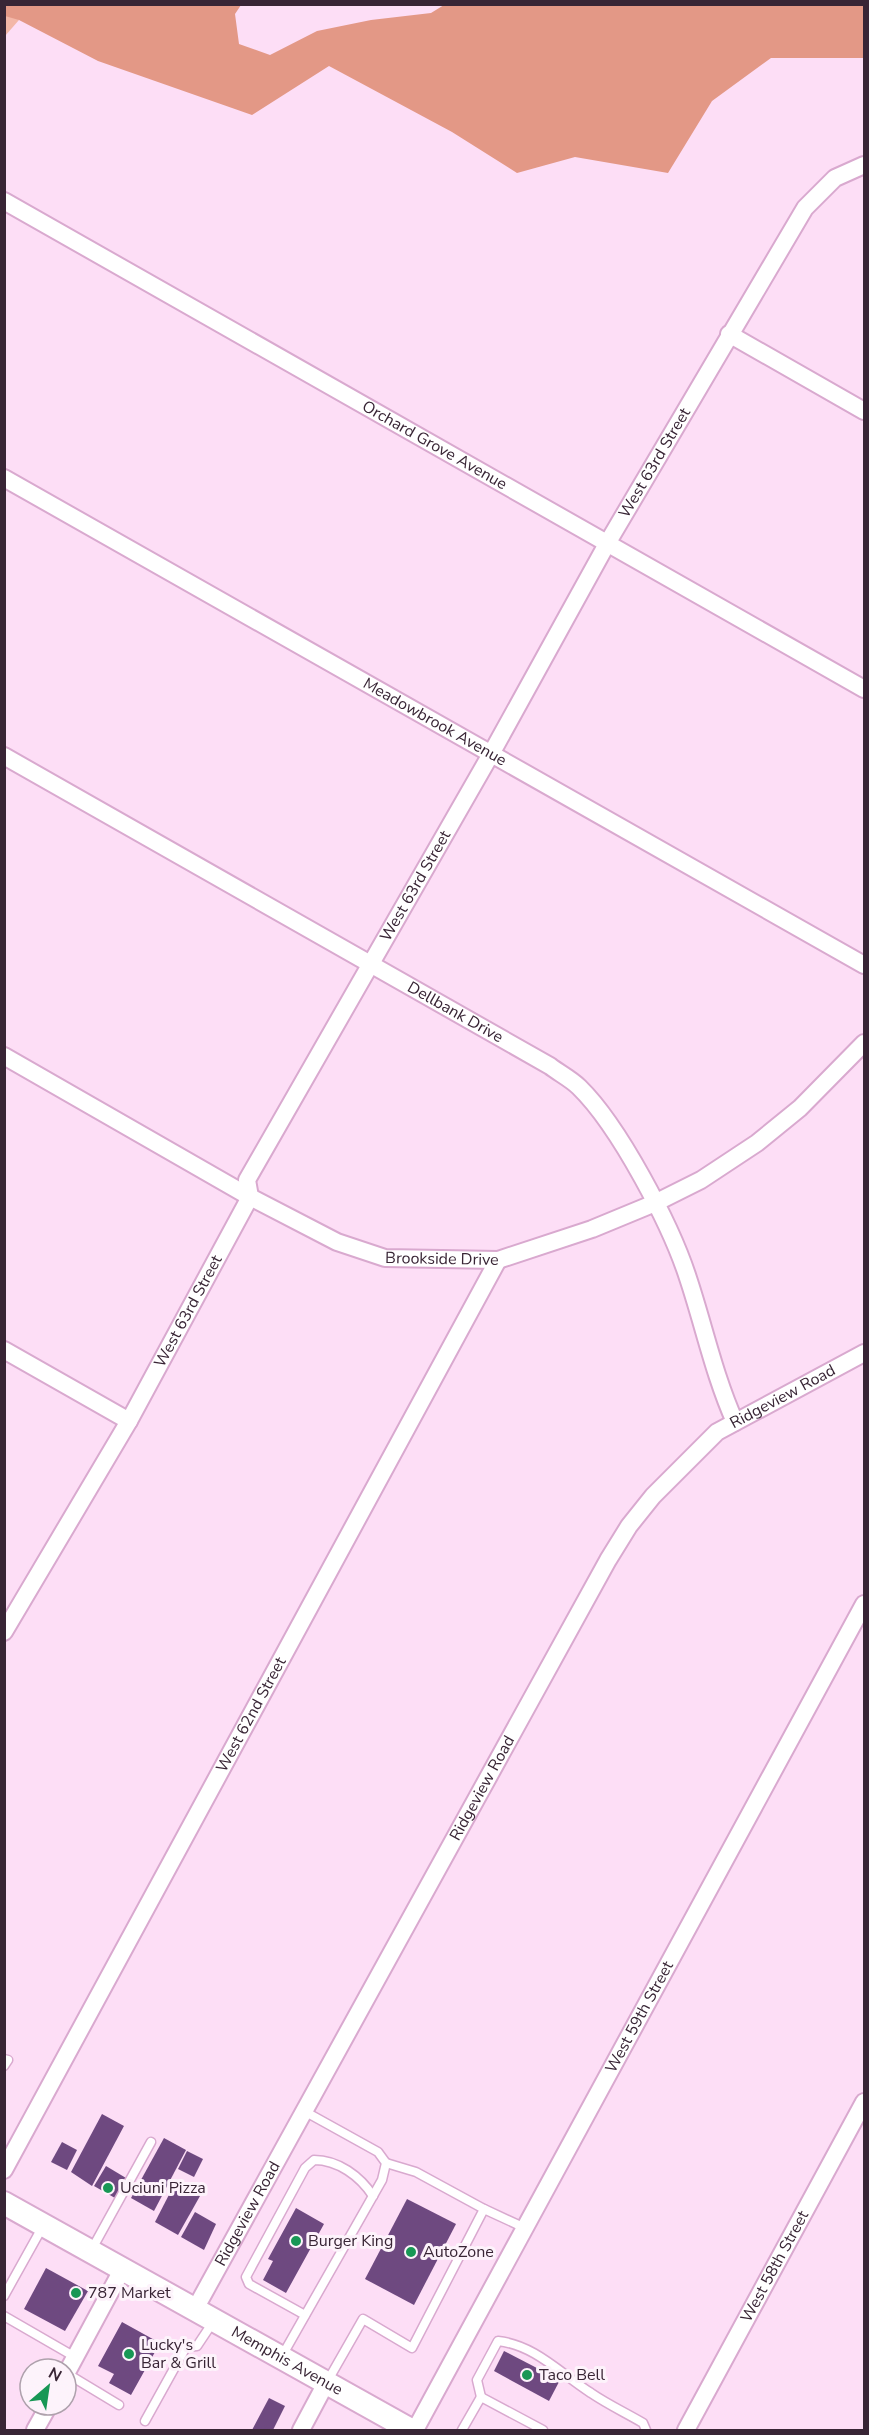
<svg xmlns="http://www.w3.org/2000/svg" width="869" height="2435" font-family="'Nunito Sans',sans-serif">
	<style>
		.green { fill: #f3b7a8 }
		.forest { fill: #e39886 }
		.building { fill: #6e4980 }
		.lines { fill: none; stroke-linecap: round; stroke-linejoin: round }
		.lane-casing { stroke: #d9a9cf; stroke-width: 11 }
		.street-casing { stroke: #d9a9cf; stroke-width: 20 }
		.secondary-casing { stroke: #d9a9cf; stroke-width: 26 }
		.lane { stroke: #fff; stroke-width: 8 }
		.street { stroke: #fff; stroke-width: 16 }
		.secondary { stroke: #fff; stroke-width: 22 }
		.poi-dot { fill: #189755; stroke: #fdf3fb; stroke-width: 2 }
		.labels { text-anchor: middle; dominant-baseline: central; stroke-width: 6; stroke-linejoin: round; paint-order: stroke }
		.street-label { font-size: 16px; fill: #382535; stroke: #fdf3fb }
		.poi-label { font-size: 16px; fill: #382535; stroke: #fdf3fb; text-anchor: start }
	</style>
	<rect width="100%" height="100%" fill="#fddef6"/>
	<!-- green -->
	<polygon class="green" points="5,5 19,20 5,36"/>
	<!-- forest -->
	<polygon class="forest" points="4,5 241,5 235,14 239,44 270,55 317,31 371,20 431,13 444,5 864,5 864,58 771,58 712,101 668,173 575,157 517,173 452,132 329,66 252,115 98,61 19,20 5,16"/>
	<!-- building -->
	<g class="building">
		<polygon points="102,2114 124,2126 92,2186 71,2172"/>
		<polygon points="164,2138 186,2150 154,2211 131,2198"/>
		<polygon points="62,2142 77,2150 67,2170 51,2162"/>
		<polygon points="187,2151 203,2159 194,2177 178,2169"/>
		<polygon points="106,2166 126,2178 115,2198 94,2186"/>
		<polygon points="175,2183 200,2196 178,2235 155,2222"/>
		<polygon points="407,2199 456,2224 414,2305 365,2279"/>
		<polygon points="296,2208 324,2224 286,2293 263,2280 273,2261 268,2259"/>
		<polygon points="195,2212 216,2224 204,2250 181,2237"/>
		<polygon points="46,2268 88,2291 65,2331 24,2309"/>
		<polygon points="122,2322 160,2343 131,2395 109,2383 114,2374 98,2366"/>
		<polygon points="504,2351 560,2380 549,2401 494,2371"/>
		<polygon points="269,2398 285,2406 273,2430 252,2430"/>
	</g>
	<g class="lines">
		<defs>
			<g id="lane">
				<polyline points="4,2059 8,2060 4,2066"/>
				<polyline points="386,2163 416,2172 484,2209"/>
				<polyline points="92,2249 151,2142"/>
				<polyline points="4,2296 43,2226"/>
				<path d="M305 2315 249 2284 246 2277 305 2168 314 2160C338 2160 360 2176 373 2196"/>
				<polyline points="4,2316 75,2357"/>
				<polyline points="282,2356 382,2180 386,2163 378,2152 304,2111"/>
				<polyline points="66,2373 119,2405"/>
				<polyline points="327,2382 363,2319 412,2348 484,2209 525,2228"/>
				<path d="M481 2397 477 2380 498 2341C535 2345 561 2374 591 2393 607 2404 626 2413 643 2423L646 2430"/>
				<polyline points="145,2421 186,2347 197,2346 213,2322"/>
				<polyline points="462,2430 481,2397 543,2430"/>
			</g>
			<g id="street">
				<path id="s1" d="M4 201 864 689"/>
				<polyline points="729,334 864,411"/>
				<path id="s2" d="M4 478 864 965"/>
				<path id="s3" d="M4 756 550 1066C559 1073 571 1079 579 1087 619 1126 671 1225 688 1278 704 1326 714 1375 735 1422"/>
				<path id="s4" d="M4 1056 250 1197 337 1242 385 1258 498 1260 592 1229 655 1203 701 1180 757 1143 800 1108 864 1043"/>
				<polyline points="4,1350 129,1421"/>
				<path id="s5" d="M4 1632 129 1421 250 1197 247 1180 491 754 608 542 805 208 835 178 864 165"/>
				<path id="s6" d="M4 2170 498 1260"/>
				<path id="s7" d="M194 2311 608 1560 629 1526 653 1496 717 1432 864 1353"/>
				<polyline points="66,2374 122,2270"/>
				<polyline points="35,2430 49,2405"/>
				<polyline points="301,2430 325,2385"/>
				<path id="s8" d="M415 2430 864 1604"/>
				<path id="s9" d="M686 2430 864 2102"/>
			</g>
			<g id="secondary">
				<path id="s10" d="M4 2203 411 2430"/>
			</g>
		</defs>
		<!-- lane casing -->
		<use href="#lane" class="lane-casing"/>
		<!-- street casing -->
		<use href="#street" class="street-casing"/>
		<!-- secondary casing -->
		<use href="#secondary" class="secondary-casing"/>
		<!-- lane -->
		<use href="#lane" class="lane"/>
		<!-- street -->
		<use href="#street" class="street"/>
		<!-- secondary -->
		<use href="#secondary" class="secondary"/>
	</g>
	<!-- markers -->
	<g class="poi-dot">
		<circle cx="108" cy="2188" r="6"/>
		<circle cx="296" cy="2241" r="6"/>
		<circle cx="411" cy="2252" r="6"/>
		<circle cx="76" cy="2293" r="6"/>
		<circle cx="129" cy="2354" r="6"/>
		<circle cx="527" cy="2375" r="6"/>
	</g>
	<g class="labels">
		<!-- street labels -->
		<g class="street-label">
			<text stroke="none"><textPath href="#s1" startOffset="495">Orchard Grove Avenue</textPath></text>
			<text stroke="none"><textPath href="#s5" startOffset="1342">West 63rd Street</textPath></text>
			<text stroke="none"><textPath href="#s2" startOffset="495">Meadowbrook Avenue</textPath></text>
			<text stroke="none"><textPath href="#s5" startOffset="856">West 63rd Street</textPath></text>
			<text stroke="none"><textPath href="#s3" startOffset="519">Dellbank Drive</textPath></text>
			<text stroke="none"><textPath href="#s4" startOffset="489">Brookside Drive</textPath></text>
			<text stroke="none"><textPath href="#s5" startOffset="370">West 63rd Street</textPath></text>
			<text stroke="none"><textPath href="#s7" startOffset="1101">Ridgeview Road</textPath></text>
			<text stroke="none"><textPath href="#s6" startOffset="518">West 62nd Street</textPath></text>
			<text stroke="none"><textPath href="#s7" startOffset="597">Ridgeview Road</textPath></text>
			<text stroke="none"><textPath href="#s8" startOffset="470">West 59th Street</textPath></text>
			<text stroke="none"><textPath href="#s7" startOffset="111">Ridgeview Road</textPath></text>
			<text stroke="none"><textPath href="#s9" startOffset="186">West 58th Street</textPath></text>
			<text stroke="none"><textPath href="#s10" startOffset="324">Memphis Avenue</textPath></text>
		</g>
		<!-- poi labels -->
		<g class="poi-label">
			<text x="120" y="2188">Uciuni Pizza</text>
			<text x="308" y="2241">Burger King</text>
			<text x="423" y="2252">AutoZone</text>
			<text x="88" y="2293">787 Market</text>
			<text x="141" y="2345">Lucky's<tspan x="141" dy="18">Bar &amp; Grill</tspan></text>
			<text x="539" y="2375">Taco Bell</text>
		</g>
	</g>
	<!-- border -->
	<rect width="869" height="2435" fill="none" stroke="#382535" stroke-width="12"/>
	<!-- north arrow -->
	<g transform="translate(48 2387) rotate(29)"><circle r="28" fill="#fdf3fb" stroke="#aea1ac" stroke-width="1.5"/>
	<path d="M0-4.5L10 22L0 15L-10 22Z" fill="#189755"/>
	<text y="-9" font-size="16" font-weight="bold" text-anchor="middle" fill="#382535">N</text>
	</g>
</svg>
